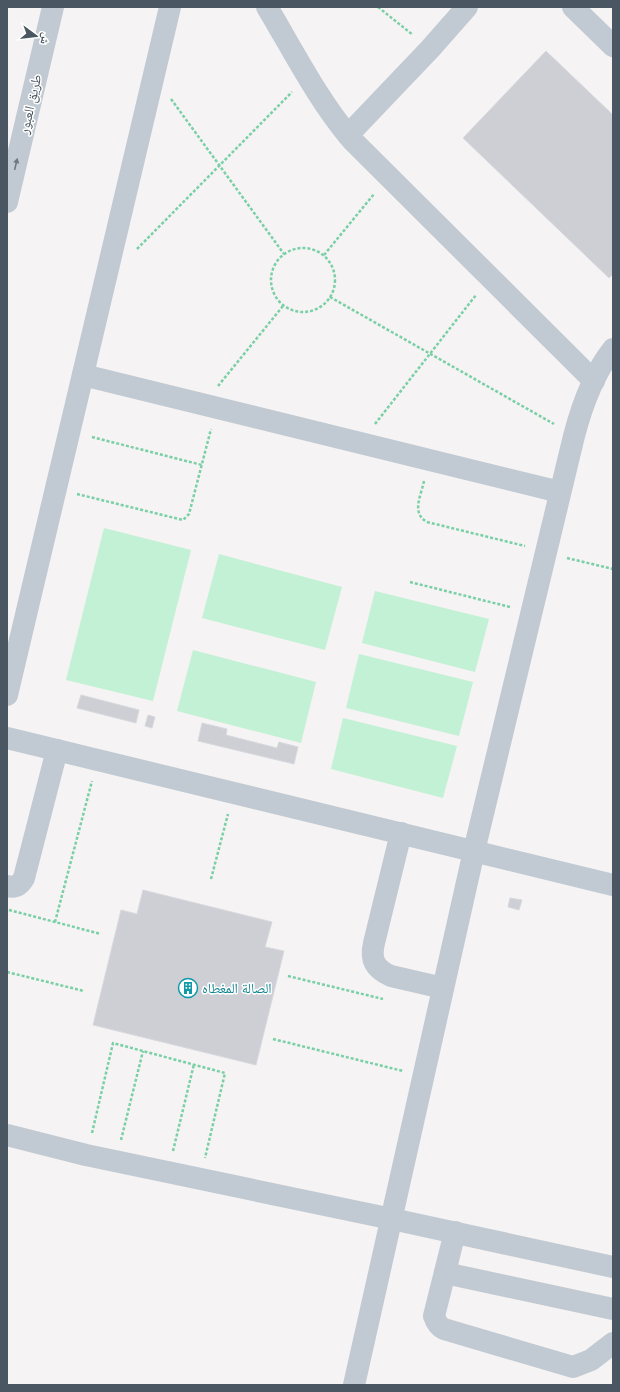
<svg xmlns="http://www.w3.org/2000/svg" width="620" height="1392" font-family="Poppins,'Noto Naskh Arabic',sans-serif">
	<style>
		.green { fill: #c3f1d5 }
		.building { fill: #cdcfd5; stroke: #d7d9de }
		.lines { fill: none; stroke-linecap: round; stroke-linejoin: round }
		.path { stroke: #7ad0a6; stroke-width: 2.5; stroke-dasharray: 3 2; stroke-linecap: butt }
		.minor { stroke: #c1cad2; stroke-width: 22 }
		.oneway { fill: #6e7983 }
		.labels { text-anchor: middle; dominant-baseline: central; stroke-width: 3; stroke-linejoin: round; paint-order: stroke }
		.street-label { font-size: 14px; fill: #4a5661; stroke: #fff }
		.culture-label { font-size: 14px; fill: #0d838f; stroke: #fff; text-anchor: start }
	</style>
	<rect width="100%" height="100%" fill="#f5f3f3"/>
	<!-- green -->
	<g class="green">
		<polygon points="104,528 191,550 153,701 66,680"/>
		<polygon points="219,554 342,587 325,650 202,618"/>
		<polygon points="375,591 489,619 475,672 362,643"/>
		<polygon points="193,650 316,682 301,743 177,711"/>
		<polygon points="359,654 473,682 459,736 346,708"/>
		<polygon points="343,718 457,746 443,798 331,769"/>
	</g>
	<!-- building -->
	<g class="building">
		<polygon points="546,51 613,115 613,274 609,278 463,138"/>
		<polygon points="81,695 139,710 136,723 77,708"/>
		<polygon points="148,715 155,717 152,728 145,726"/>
		<polygon points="202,723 227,729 226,735 277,748 279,742 298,747 294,764 198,741"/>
		<polygon points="143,890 272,922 265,947 284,951 256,1065 93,1025 121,910 137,914"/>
		<polygon points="510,898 522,900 519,910 508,907"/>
	</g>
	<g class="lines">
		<!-- path -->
		<g class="path">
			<polyline points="378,7 413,35"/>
			<polyline points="171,99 284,254"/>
			<circle cx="303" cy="280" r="32"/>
			<polyline points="137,249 292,92"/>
			<polyline points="324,255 374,194"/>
			<polyline points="330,297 554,424"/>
			<polyline points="218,386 283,306"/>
			<polyline points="375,424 476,295"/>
			<polyline points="92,437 202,465"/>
			<path d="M424 481C421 496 411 513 427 522L525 546"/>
			<polyline points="77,494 183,520 189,514 211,429"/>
			<polyline points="567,558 613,569"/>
			<polyline points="410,582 510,607"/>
			<polyline points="211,879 228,814"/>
			<polyline points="9,910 101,934"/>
			<polyline points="55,922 92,781"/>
			<polyline points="7,972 84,991"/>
			<polyline points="288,976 383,999"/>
			<polyline points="273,1039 403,1071"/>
			<polyline points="92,1133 113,1043 225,1073 205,1158"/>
			<polyline points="121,1140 143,1051"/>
			<polyline points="173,1151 194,1064"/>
		</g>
		<!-- minor -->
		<g class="minor">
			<path d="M267 7C294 52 318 100 352 140L594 381"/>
			<polyline points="573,7 613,46"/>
			<polyline points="348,135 430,49 467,7"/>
			<polyline points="7,202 53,7"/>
			<polyline points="83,375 560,492"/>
			<polyline points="7,695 170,7"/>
			<polyline points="7,738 613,885"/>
			<path d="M401 833 374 943C370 960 375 969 391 976L443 988"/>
			<path d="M7 886C15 888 20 885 24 878L57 750"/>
			<polyline points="7,1135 86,1155 392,1219 613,1267"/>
			<path d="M455 1232 434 1316C436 1322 438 1326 444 1329L573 1367 591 1360 613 1343"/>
			<polyline points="445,1273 613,1309"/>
			<path d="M354 1385 474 851 574 436C582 405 593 374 613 349"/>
		</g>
	</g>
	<!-- one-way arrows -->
	<defs><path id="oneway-solid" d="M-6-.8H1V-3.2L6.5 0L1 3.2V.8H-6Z"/></defs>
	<use class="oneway" href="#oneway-solid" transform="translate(16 164) rotate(-77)"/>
	<!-- icons -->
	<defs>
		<symbol id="building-ring" viewBox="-11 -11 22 22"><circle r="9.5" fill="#fff" stroke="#0f9aa8" stroke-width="1.5"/><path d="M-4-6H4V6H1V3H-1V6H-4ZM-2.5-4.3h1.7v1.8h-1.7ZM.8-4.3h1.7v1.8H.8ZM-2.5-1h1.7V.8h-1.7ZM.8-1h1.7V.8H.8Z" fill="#0f9aa8"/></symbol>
	</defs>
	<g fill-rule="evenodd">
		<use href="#building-ring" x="177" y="977" width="22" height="22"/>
	</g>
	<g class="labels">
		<!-- street labels -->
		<g class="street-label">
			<text transform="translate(30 104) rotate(-77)">طريق العبور</text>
		</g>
		<!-- culture labels -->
		<g class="culture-label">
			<text x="202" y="988">الصالة المغطاه</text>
		</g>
	</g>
	<!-- border -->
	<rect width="620" height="1392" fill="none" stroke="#4a5661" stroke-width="16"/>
	<!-- north arrow -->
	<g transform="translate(36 36) rotate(105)" stroke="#ffffff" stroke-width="3" paint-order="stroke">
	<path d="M0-3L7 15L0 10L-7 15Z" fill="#4a5661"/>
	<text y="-6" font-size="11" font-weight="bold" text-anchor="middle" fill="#4a5661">ش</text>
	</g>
</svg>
